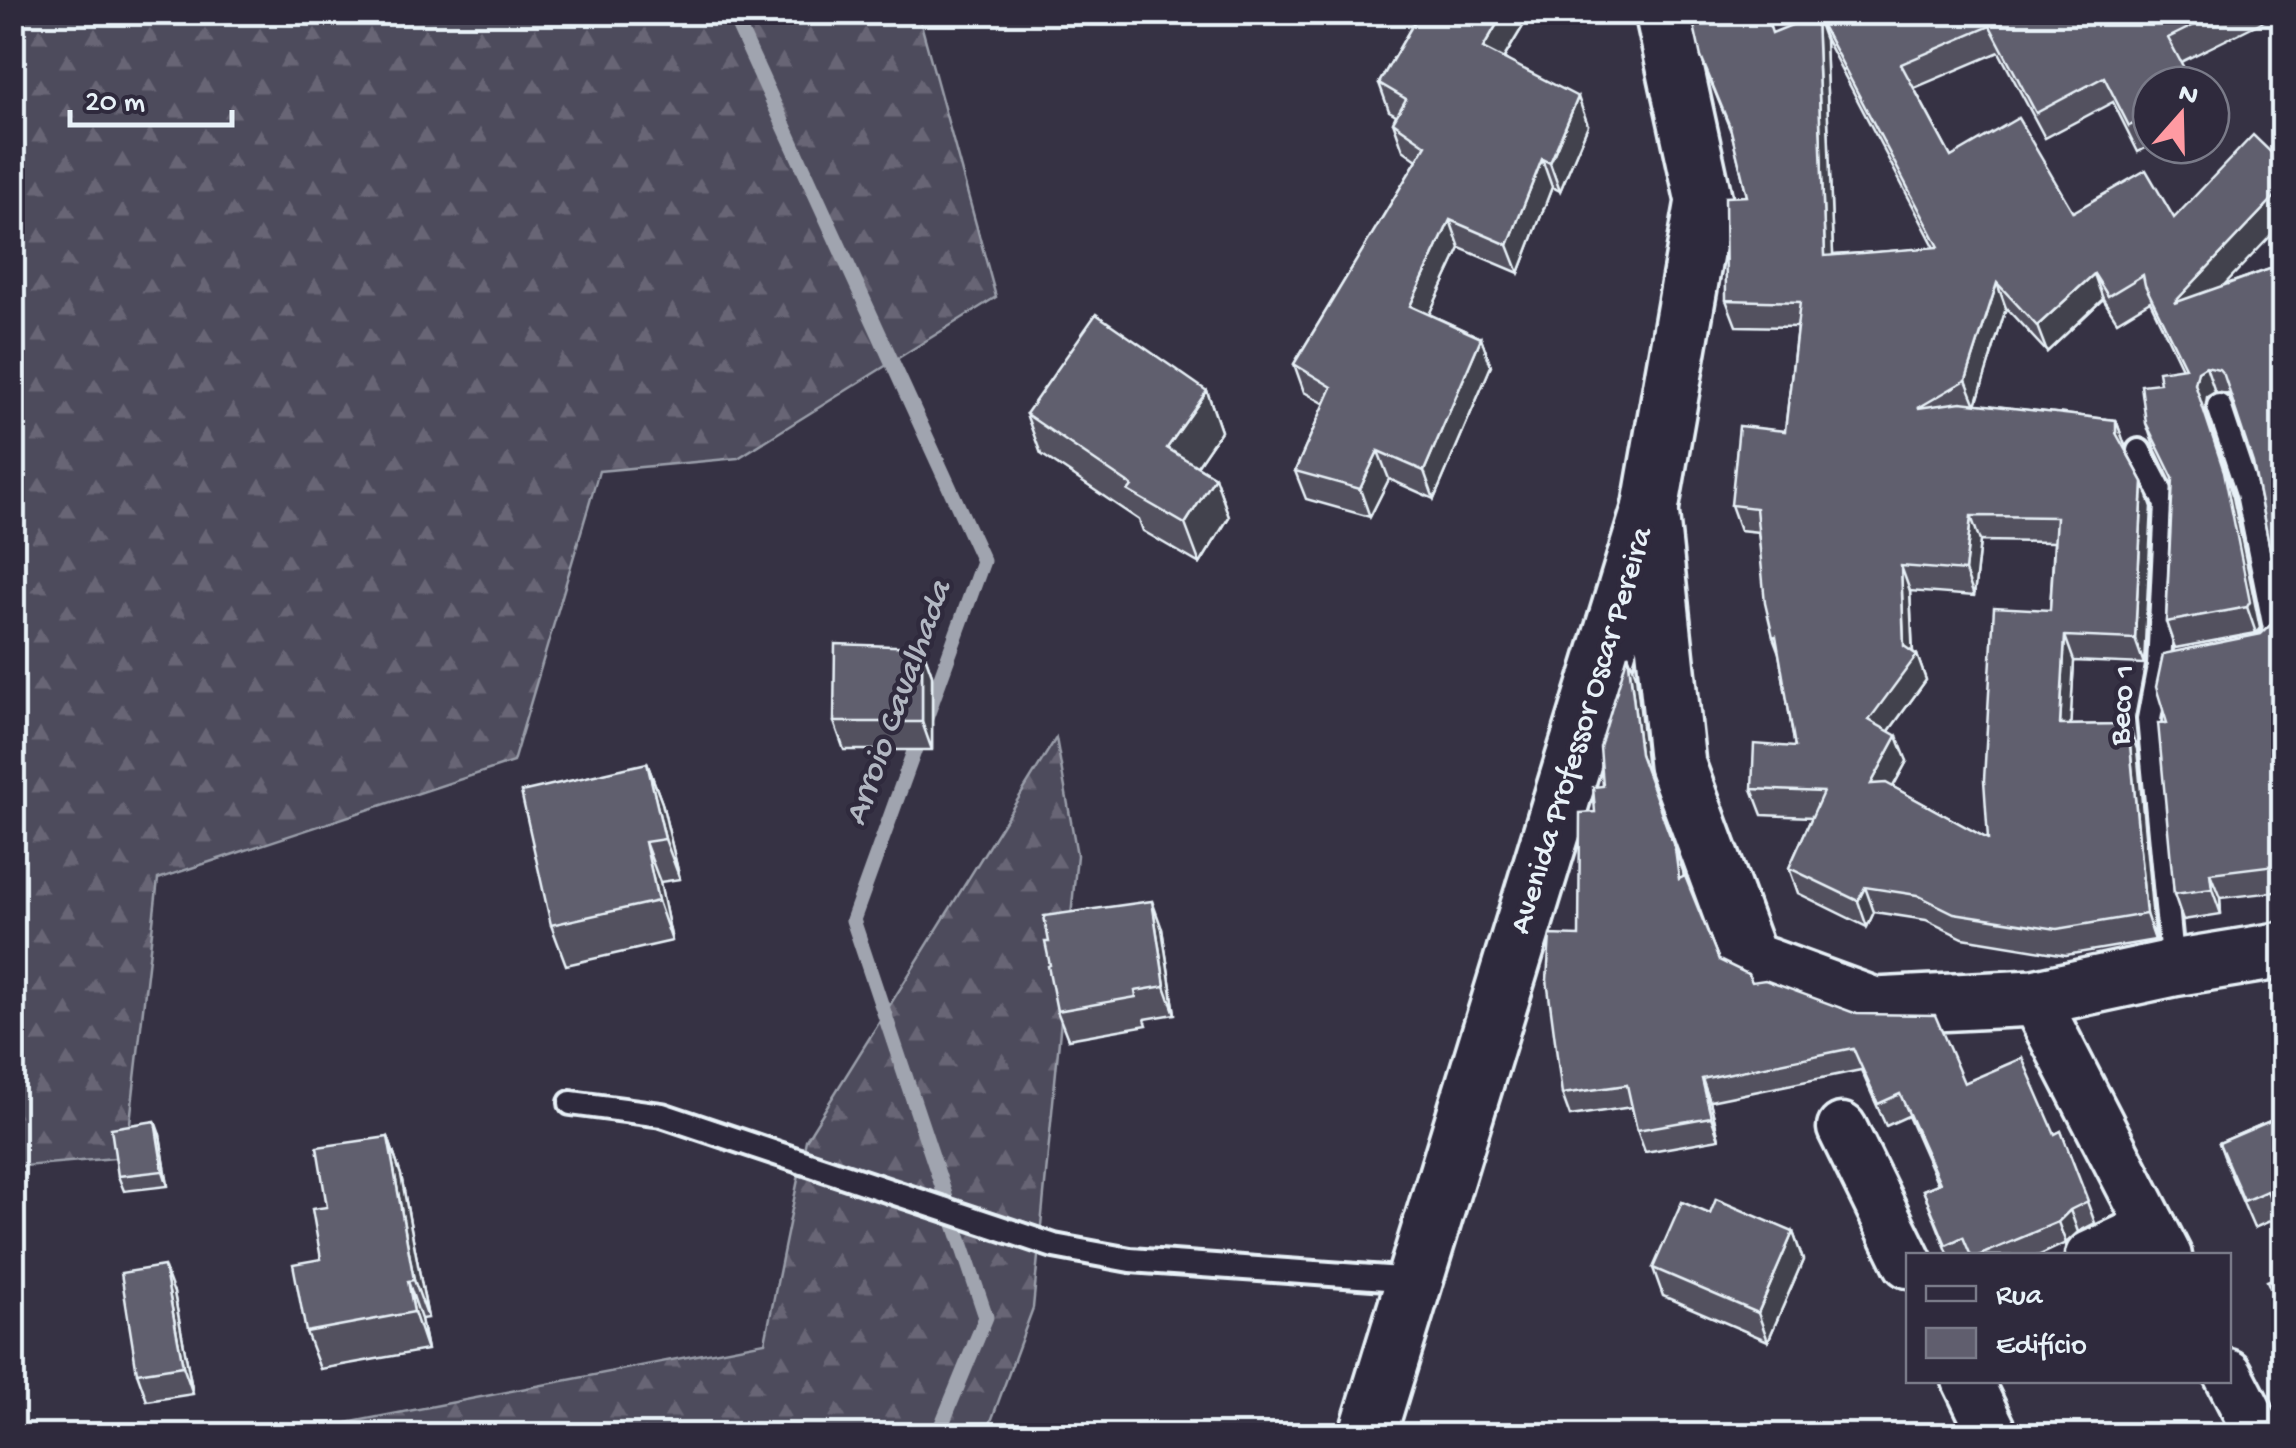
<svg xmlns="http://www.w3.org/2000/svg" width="2296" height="1448" font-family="'Gochi Hand',sans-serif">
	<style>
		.forest { fill: url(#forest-firs); stroke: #9a9eaa; stroke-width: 2.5 }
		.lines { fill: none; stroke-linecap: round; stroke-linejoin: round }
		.stream { stroke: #a0a4af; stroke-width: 15 }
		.service-casing { stroke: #e8f1f8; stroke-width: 30 }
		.minor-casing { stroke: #e8f1f8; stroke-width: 55 }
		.tertiary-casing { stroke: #e8f1f8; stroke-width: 62 }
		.secondary-casing { stroke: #e8f1f8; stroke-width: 62 }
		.service { stroke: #2f2a3d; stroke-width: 22 }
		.minor { stroke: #2f2a3d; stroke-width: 48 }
		.tertiary { stroke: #2f2a3d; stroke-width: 55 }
		.secondary { stroke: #2f2a3d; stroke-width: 55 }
		.wall { fill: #53515f; stroke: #e8f1f8; stroke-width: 2.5; fill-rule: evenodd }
		.shaded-wall { fill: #43424d; stroke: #e8f1f8; stroke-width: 2.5 }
		.building { fill: #605e6e; stroke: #e8f1f8; stroke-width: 2.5; fill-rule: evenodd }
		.labels { text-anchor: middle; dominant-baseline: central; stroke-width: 9; stroke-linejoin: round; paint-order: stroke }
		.street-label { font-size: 32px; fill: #e8f1f8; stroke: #2f2a3d }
		.water-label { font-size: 35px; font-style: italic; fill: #b2b7c2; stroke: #2f2a3d }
	</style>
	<defs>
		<pattern id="forest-firs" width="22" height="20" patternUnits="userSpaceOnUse" patternTransform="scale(2.5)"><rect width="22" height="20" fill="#4d4b5c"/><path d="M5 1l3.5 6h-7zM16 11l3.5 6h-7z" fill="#676574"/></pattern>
	</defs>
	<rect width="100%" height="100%" fill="#363244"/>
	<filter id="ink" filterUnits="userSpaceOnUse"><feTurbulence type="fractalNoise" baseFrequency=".01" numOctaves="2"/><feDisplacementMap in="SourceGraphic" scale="20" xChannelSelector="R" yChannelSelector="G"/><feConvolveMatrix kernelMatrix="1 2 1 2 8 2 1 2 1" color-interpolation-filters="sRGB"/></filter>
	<g filter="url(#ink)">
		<!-- forest -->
		<g class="forest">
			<polygon points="13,13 918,13 996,297 738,458 599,471 513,762 158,879 126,1157 13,1167"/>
			<polygon points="1056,738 1077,855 1033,1308 986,1435 279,1436 765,1342 806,1140"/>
		</g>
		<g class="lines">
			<!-- stream -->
			<polyline class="stream" points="732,12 983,561 853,920 986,1317 937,1436"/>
			<defs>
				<g id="service">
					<polyline points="2219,406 2248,493 2275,628 2272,640 2264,646"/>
					<polyline points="2139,451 2167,504 2159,666 2149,719 2173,968"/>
					<polyline points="571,1103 662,1115 1054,1246 1130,1260 1415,1280"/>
				</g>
				<g id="minor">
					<polyline points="2034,998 2167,1256"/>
					<polyline points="1842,1128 1908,1263"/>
					<polyline points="2090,1256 2152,1227"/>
					<polyline points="2228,1374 2260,1436"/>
					<polyline points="1967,1380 1994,1436"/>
				</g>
				<polyline id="tertiary" points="1650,510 1677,765 1749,960 1875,1006 2034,998 2173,968 2284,950"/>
				<polyline id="secondary" points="1367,1436 1650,510 1704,201 1663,12"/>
			</defs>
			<!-- service casing -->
			<use href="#service" class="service-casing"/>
			<!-- minor casing -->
			<use href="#minor" class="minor-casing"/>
			<!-- tertiary casing -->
			<use href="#tertiary" class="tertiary-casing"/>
			<!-- secondary casing -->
			<use href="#secondary" class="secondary-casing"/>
			<!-- service -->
			<use href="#service" class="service"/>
			<!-- minor -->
			<use href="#minor" class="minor"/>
			<!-- tertiary -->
			<use href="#tertiary" class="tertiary"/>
			<!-- secondary -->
			<use href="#secondary" class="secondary"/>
		</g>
		<!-- wall -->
		<g class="wall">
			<polygon points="1420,12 1523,12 1526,21 1504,58 1588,125 1560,191 1552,187 1519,273 1460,248 1429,314 1481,338 1491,366 1434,499 1389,479 1370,517 1306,499 1295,471 1325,404 1304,392 1294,364 1417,160 1403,150 1393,122 1396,115 1389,111 1379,83"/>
			<path d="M1820 12H2282L2181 62 2151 85V145L2138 152 2113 102 2045 138 1999 52 1914 88 1951 157 2073 212 2174 218 2224 285 2284 264V891L2220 898 2221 914 2183 920 2174 894 2167 723 2277 619 2280 600 2253 463 2232 399 2228 394 2215 392 2207 397 2205 410 2233 497 2260 628 2256 633 2175 648 2166 622 2172 484 2155 449 2146 423 2160 383 2182 368 2150 301 2117 321 2103 299 2047 352 2006 308 1976 404 2116 420 2126 450 2143 482 2152 507 2144 664 2074 661 2070 725 2128 724 2137 749 2155 940 2066 955 1963 938 1926 920 1874 912 1867 927 1798 893 1789 868 1812 817 1762 815 1752 789 1795 747 1779 653 1773 637 1758 532 1740 530 1731 505 1785 431 1797 327 1736 326 1726 300 1747 196 1732 134 1701 57 1772 33 1825 40 1833 255 1935 248 1826 40 1816 14ZM1980 541 2054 542 2050 610 1988 839 1893 787 1907 761 1889 731 1926 680 1917 655 1913 652 1910 591 1974 596Z"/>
			<polygon points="1207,391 1221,431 1197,466 1215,477 1229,517 1200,564 1143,531 1139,520 1041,454 1026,414"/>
			<polygon points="922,647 932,675 932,750 844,750 834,722"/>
			<polygon points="1636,675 1648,775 1683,871 1684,877 1719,960 1752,982 1964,1083 2055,1134 2061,1131 2095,1223 2078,1232 2066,1243 2038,1256 1949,1256 1923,1190 1938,1184 1908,1116 1886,1126 1861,1070 1710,1101 1719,1139 1645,1152 1637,1130 1632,1107 1570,1116 1562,1094 1579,936 1595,812"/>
			<polygon points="647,763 662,803 680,879 660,882 672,941 566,965 551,925"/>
			<polygon points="1162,929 1175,1014 1145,1019 1147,1025 1068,1039 1057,1011"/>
			<polygon points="2284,1115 2284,1233 2277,1218 2254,1228 2229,1170 2219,1143"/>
			<polygon points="160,1135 168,1186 124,1191 118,1176"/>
			<polygon points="388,1137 401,1175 428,1318 421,1319 427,1350 320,1369 306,1332 321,1259 327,1207"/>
			<polygon points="1710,1214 1793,1232 1803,1260 1768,1341 1663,1296 1653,1268"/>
			<polygon points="174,1293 193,1394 147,1401 137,1373"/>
		</g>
		<!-- shaded-wall -->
		<g class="shaded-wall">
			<polygon points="1504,12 1523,12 1526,21 1493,76 1483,48"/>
			<polygon points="1816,15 1825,40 1834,281 1825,256"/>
			<polygon points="1578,97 1588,125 1560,191 1550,163"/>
			<polygon points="1542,159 1552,187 1519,273 1508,245"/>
			<polygon points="2284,187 2284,222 2183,328 2174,303"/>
			<polygon points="1450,220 1460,248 1420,334 1410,306"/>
			<polygon points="2094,274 2103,299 2047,352 2037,326"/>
			<polygon points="1997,283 2006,308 1976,405 1966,380"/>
			<polygon points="1481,338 1491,366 1434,499 1424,471"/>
			<polygon points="2206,366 2215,392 2207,397 2205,410 2233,497 2260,628 2256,633 2247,607 2195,384 2198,371"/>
			<polygon points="1207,391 1221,431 1182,488 1167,448"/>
			<polygon points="2116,420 2125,445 2126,458 2116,433"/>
			<polygon points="1378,451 1389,479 1370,517 1360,489"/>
			<polygon points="1215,477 1229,517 1200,564 1185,524"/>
			<polygon points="2143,482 2152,507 2144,664 2135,639"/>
			<polygon points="1971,516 1980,541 1974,596 1965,571"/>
			<polygon points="1901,566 1910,591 1913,660 1917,655 1926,680 1878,746 1869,720 1904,646"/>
			<polygon points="2065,636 2074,661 2069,750 2060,725"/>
			<polygon points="922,647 932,675 932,750 922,722"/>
			<polygon points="1628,654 1636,675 1648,776 1640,754"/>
			<polygon points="2128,724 2137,749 2155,940 2146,914"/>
			<polygon points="1897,736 1907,761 1880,810 1871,784"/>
			<polygon points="647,763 662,803 680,879 665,839"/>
			<polygon points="645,842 660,882 672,941 658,901"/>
			<polygon points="1675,849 1683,871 1687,900 1679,879"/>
			<polygon points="2210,873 2220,898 2221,914 2212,889"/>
			<polygon points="1865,887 1874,912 1867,927 1858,901"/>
			<polygon points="1152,901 1162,929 1175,1014 1165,986"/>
			<polygon points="1702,1079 1710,1101 1719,1139 1711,1117"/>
			<polygon points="155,1121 160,1135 168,1186 163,1171"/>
			<polygon points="388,1137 401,1175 428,1318 414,1280"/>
			<polygon points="2070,1210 2078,1232 2066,1243 2058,1222"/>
			<polygon points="1793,1232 1803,1260 1768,1341 1758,1313"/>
			<polygon points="164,1266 174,1293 193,1394 183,1366"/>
			<polygon points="408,1281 421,1319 427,1350 414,1312"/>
		</g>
		<!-- building -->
		<g class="building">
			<polygon points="1420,12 1504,12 1483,48 1578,97 1550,163 1542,159 1508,245 1450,220 1410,306 1481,338 1424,471 1378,451 1360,489 1295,471 1332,387 1294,364 1426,145 1393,122 1406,99 1379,83"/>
			<path d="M1691 12H1765L1772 33 1816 15 1825 256 1939 247 1816 14 1820 12H2221L2168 38 2193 85H2151V115L2129 126 2104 77 2036 113 1990 26 1901 64 1951 157 2018 118 2073 212 2146 170 2174 218 2253 135 2284 165V187L2174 303 2284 264V864L2210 873 2212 889 2174 894 2158 723H2167L2156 687 2163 654 2261 634 2277 619 2280 600 2253 463 2224 375 2219 369 2206 366 2198 371 2195 384 2224 471 2250 602 2247 607 2166 622 2173 478 2146 423 2141 385 2160 383 2158 371 2185 367 2145 285 2143 275 2108 296 2094 274 2037 326 1997 283 1966 380 1918 408 1961 402 2116 420V433L2143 482 2135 639 2065 636 2060 725 2128 724 2146 914 2057 929 1954 913 1917 895 1865 887 1858 901 1789 868 1823 792 1752 789 1754 744 1795 747 1776 636 1773 637 1765 603 1756 508 1731 505 1739 426 1785 431 1800 302 1726 300 1725 197 1747 196 1730 127 1701 57ZM1971 516 2056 517 2050 610 1994 607 1984 780 1988 839 1886 783 1871 784 1897 736 1869 720 1917 655 1904 646 1901 566 1965 571Z"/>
			<polygon points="1096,314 1207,391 1167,448 1215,477 1185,524 1128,491 1132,486 1026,414"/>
			<polygon points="835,644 922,647 922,722 834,722"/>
			<polygon points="1628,654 1640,754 1675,849 1679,879 1685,876 1719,960 1748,974 1752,982 1765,980 1857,1014 1935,1015 1964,1083 2022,1058 2055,1134 2061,1131 2088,1201 2070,1210 2058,1222 1978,1256 1971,1256 1963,1237 1946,1245 1923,1190 1940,1183 1900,1094 1878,1104 1853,1048 1702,1079 1711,1117 1637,1130 1627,1085 1562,1094 1547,980 1550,935 1579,936 1580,813 1595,812 1593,787 1603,786 1600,747"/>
			<polygon points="647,763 665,839 645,842 658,901 551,925 521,792"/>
			<polygon points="1152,901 1165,986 1135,991 1136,997 1057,1011 1048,966 1050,965 1045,942 1049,942 1044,916"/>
			<polygon points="2284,1115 2284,1230 2267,1191 2244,1201 2219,1143"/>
			<polygon points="155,1121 163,1171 118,1176 111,1128"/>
			<polygon points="388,1137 414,1280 408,1281 414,1312 306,1332 293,1264 321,1259 312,1209 327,1207 317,1147"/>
			<polygon points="1716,1199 1793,1232 1758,1313 1653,1268 1682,1202 1710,1214"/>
			<polygon points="164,1266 183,1366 137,1373 121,1273"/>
			<polygon points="2284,1274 2284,1318 2267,1281"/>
		</g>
	</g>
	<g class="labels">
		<!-- street labels -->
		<g class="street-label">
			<text transform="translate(2124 705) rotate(-86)">Beco 1</text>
			<text transform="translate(1583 731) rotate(-73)">Avenida Professor Oscar Pereira</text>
		</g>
		<!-- water labels -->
		<g class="water-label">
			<text transform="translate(900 704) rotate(-70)">Arroio Cavalhada</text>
		</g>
	</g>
	<!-- margin -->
	<rect width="2296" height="1448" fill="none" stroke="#2f2a3d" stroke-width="50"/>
	<rect x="25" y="25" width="2246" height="1398" fill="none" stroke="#e8f1f8" stroke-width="4" filter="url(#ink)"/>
	<!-- legend -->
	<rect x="1906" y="1253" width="325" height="130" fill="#2f2a3d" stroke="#797a88" stroke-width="2.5"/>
	<rect x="1926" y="1286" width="50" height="15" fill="#2f2a3d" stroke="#797a88" stroke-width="2.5"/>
	<text x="1996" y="1303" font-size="30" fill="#e8f1f8">Rua</text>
	<rect x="1926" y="1328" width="50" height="30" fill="#605e6e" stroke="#797a88" stroke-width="2.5"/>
	<text x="1996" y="1353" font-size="30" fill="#e8f1f8">Edifício</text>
	<!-- north arrow -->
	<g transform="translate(2181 115) rotate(20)"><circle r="48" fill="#2f2a3d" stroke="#797a88" stroke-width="2.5"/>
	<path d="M0-8L18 38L0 25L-18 38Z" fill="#ff9aa2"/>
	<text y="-15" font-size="28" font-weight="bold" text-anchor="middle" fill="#e8f1f8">N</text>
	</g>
	<!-- scale -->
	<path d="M70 110v15h162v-15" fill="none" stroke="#e8f1f8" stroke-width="5"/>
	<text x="85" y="110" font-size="30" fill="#e8f1f8" stroke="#2f2a3d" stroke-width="8" paint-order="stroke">20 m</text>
</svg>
